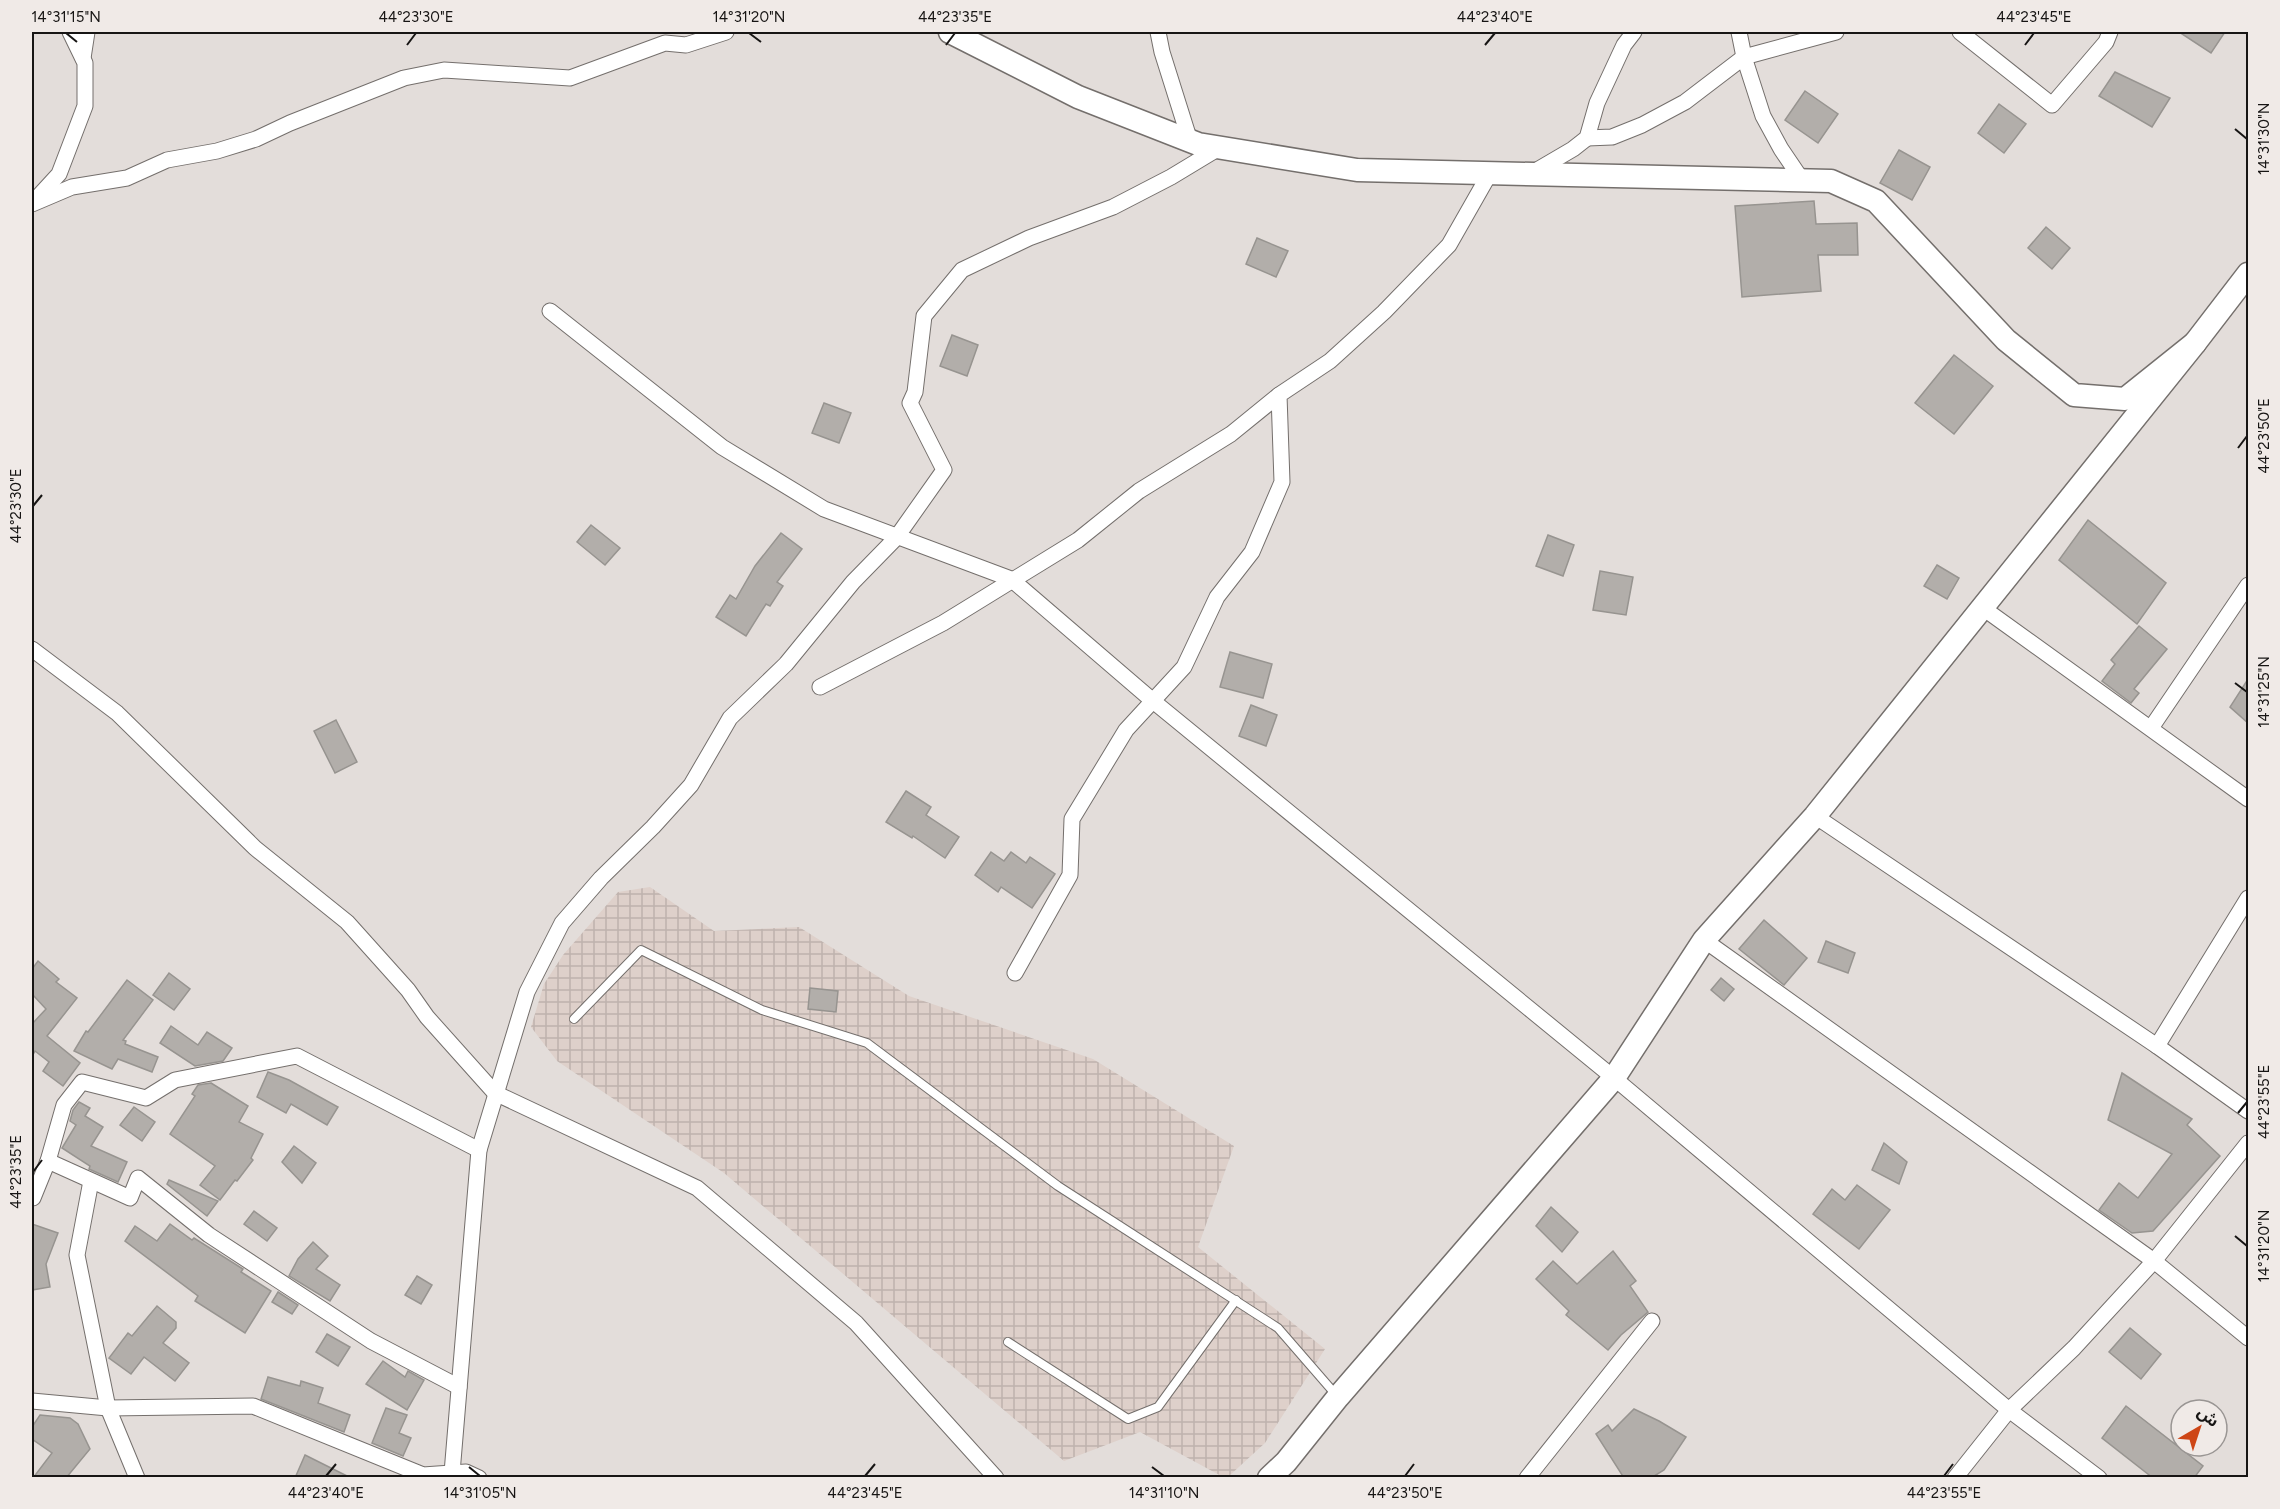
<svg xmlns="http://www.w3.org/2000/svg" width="2280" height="1509" font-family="Figtree,'Noto Sans Arabic',sans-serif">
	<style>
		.industrial { fill: url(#industrial-grid) }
		.building { fill: #b2aeaa; stroke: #979490; stroke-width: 1.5 }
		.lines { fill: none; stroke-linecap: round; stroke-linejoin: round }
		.lane-casing { stroke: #746f6c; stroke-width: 10 }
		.street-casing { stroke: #746f6c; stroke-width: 17 }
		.secondary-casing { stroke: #746f6c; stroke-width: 25 }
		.lane { stroke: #fff; stroke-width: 8 }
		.street { stroke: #fff; stroke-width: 15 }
		.secondary { stroke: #fff; stroke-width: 22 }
		.ticks { fill: none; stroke: #171514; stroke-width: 2 }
		.neatline { fill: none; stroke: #171514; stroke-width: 2 }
		.ticks-label { font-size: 15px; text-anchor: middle; fill: #171514 }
	</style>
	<defs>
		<pattern id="industrial-grid" width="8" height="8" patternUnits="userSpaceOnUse" patternTransform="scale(1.5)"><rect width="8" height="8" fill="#ded0ca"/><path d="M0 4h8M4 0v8" fill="none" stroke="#beb2ad"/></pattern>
	</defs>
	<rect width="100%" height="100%" fill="#e3ddda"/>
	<!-- industrial -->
	<polygon class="industrial" points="650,887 714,931 799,927 909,996 1093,1059 1234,1146 1198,1247 1325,1349 1265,1443 1228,1477 1223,1477 1140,1432 1064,1461 724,1173 557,1061 531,1027 544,984 563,955 618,892"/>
	<!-- building -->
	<g class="building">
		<polygon points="2179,32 2225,32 2211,53"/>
		<polygon points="2115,72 2170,98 2152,127 2099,96"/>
		<polygon points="1805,91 1838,114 1818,143 1785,120"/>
		<polygon points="1999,104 2026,124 2004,153 1978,133"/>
		<polygon points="1899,150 1930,167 1912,200 1880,183"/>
		<polygon points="1814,201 1816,224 1857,223 1858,255 1818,255 1821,291 1742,297 1735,206"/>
		<polygon points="2046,227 2070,248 2052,269 2028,248"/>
		<polygon points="1257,238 1288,251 1276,277 1246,264"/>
		<polygon points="952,335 978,345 967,376 940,366"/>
		<polygon points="1954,355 1993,386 1954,434 1915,403"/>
		<polygon points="824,403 851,413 839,443 812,433"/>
		<polygon points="2088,520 2166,583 2137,624 2059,560"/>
		<polygon points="591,525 620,548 605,565 577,542"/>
		<polygon points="781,533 802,549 777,582 783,586 770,606 766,604 746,636 716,617 730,595 736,599 755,566"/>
		<polygon points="1548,535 1574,545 1563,576 1536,566"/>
		<polygon points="1937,565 1959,578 1947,599 1924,586"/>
		<polygon points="1600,571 1633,577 1626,615 1593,610"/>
		<polygon points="2139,626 2167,649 2134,689 2139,693 2131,703 2102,681 2115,664 2111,660"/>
		<polygon points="1230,652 1272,664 1263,698 1220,687"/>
		<polygon points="2248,679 2248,723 2230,707"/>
		<polygon points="1251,705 1277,715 1266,746 1239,736"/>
		<polygon points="336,720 357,762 335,773 314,731"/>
		<polygon points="906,791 931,807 926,815 959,837 945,858 913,836 912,838 886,822"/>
		<polygon points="991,852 1004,861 1011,852 1026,863 1030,857 1055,874 1032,908 1001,887 998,892 975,875"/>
		<polygon points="1764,920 1807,958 1784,985 1739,949"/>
		<polygon points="1826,941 1855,953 1848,973 1818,962"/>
		<polygon points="38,961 59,979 56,982 77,998 47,1036 80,1063 63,1086 43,1071 49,1062 35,1051 32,1056 32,1024 46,1009 32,994 32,969"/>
		<polygon points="169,973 190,989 174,1010 153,995"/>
		<polygon points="1721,978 1734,989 1724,1001 1711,990"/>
		<polygon points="127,980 153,1000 123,1040 126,1041 125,1044 158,1057 152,1072 118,1059 112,1069 74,1051 86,1031 88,1032"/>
		<polygon points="810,988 838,991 836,1012 808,1009"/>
		<polygon points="171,1026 198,1045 207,1032 232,1048 223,1061 195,1066 160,1043"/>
		<polygon points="268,1072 289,1080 338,1107 327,1125 291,1104 286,1113 257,1097"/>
		<polygon points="2122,1073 2192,1119 2187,1125 2220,1156 2153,1231 2132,1233 2099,1210 2119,1183 2138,1198 2172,1154 2108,1120"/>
		<polygon points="211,1083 248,1106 239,1122 263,1134 251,1158 253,1160 237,1181 235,1180 220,1200 200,1185 215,1166 170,1134 195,1096 192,1094 198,1085"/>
		<polygon points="79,1102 90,1108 85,1116 103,1127 91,1146 127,1162 118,1182 89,1169 90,1166 62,1148 76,1125 70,1121 73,1110"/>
		<polygon points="134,1107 155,1122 142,1141 120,1125"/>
		<polygon points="1884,1143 1907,1162 1899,1184 1872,1170"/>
		<polygon points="294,1146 316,1163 302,1183 282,1162"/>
		<polygon points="169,1180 218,1201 207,1216 167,1184"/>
		<polygon points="1857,1185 1890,1210 1859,1249 1813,1214 1832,1189 1845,1200"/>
		<polygon points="1551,1207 1578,1232 1562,1252 1536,1226"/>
		<polygon points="254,1211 277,1228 267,1241 244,1224"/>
		<polygon points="32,1224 58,1233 46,1264 50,1287 32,1290"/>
		<polygon points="170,1224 192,1240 194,1238 243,1269 241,1272 271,1291 245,1333 195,1301 198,1296 125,1241 135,1226 157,1241"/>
		<polygon points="313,1242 328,1256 316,1269 340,1285 330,1301 289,1276 298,1259"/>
		<polygon points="1613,1251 1636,1281 1630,1286 1648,1312 1621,1335 1608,1350 1566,1315 1569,1311 1536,1279 1553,1261 1577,1284"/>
		<polygon points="417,1276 432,1285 421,1304 405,1295"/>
		<polygon points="278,1292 298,1305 292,1314 272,1302"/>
		<polygon points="157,1306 176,1322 176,1328 163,1343 189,1363 175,1381 144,1357 131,1374 109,1358 128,1333 132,1336"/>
		<polygon points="2130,1328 2161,1354 2141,1379 2109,1352"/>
		<polygon points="327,1334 350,1347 338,1366 316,1352"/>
		<polygon points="383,1361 405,1377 408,1371 424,1380 407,1410 366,1384"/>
		<polygon points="268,1377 300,1386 301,1381 323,1388 318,1403 350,1415 344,1432 261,1399"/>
		<polygon points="2126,1406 2203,1466 2194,1478 2153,1478 2102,1438"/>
		<polygon points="386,1408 407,1415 399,1433 411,1438 403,1456 372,1443"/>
		<polygon points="1634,1409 1659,1421 1686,1437 1664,1470 1651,1478 1624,1478 1596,1434 1608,1425 1612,1431"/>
		<polygon points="40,1415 70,1418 78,1424 90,1449 66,1478 33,1478 52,1453 32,1439 32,1427"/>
		<polygon points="305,1455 351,1478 295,1478"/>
	</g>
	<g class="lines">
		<defs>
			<g id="lane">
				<polyline points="574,1019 641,950 762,1010 867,1043 1058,1186 1278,1328 1337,1396"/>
				<polyline points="1008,1342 1128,1419 1158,1407 1236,1300"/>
			</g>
			<g id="street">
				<polyline points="1158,32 1162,52 1190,141"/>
				<polyline points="1739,32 1744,57 1836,32"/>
				<polyline points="1960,32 2052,105 2106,42 2110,32"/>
				<polyline points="83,58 87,32"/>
				<polyline points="1587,138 1612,137 1642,125 1685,102 1744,57 1763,116 1781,149 1802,180"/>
				<polyline points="1532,173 1573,149 1587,138 1597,103 1624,45 1634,32"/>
				<polyline points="36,199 59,174 85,106 85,63 70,32"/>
				<polyline points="32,204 72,187 127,178 167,160 217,151 256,139 290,123 404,78 444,70 570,78 665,43 686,45 726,32"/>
				<polyline points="550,311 722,447 824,509 1011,579 1153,701 1614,1078 2009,1410 2099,1478"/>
				<polyline points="1983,608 2248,799"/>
				<polyline points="32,649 117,713 255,848 347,922 408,990 427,1017 495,1093 697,1188 856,1323 996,1478"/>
				<polyline points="820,687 943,623 1078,540 1139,491 1231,434 1279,395"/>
				<polyline points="2151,728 2248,585"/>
				<polyline points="1815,816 2157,1046"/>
				<polyline points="2248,898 2157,1046 2248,1111"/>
				<polyline points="1704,940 2154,1261 2248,1338"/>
				<polyline points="1015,973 1070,875 1072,819 1126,730 1184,667 1217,597 1252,552 1282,482 1279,395 1330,361 1384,312 1449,245 1490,173"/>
				<polyline points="48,1161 130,1198 138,1178 209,1235 371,1341 459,1387"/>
				<polyline points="91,1181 77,1255 108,1408 137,1478"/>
				<polyline points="32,1197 33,1198 48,1161 64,1105 82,1082 146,1098 175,1080 297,1056 479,1150"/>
				<polyline points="32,1401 108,1408 253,1406 423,1475 466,1472 479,1478"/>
				<polyline points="452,1473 479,1150 527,992 562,923 601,878 653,827 691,785 730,718 786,664 853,582 896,538 944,470 910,403 915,392 924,316 962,270 1029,238 1113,207 1171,177 1219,148"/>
				<polyline points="1527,1478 1652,1321"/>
				<polyline points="1955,1478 2009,1410 2074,1348 2154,1261 2248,1143"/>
			</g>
			<g id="secondary">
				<polyline points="950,32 1078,97 1198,144 1357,170 1831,181 1876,201 2006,340 2074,395 2125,399 2195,343 2248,274"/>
				<polyline points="1269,1478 1286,1462 1338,1397 1614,1078 1704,940 1815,816 2195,343"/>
			</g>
		</defs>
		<!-- lane casing -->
		<use href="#lane" class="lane-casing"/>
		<!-- street casing -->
		<use href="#street" class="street-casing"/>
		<!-- secondary casing -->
		<use href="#secondary" class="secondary-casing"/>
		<!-- lane -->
		<use href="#lane" class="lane"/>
		<!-- street -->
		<use href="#street" class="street"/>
		<!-- secondary -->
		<use href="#secondary" class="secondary"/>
	</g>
	<!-- ticks -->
	<path class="ticks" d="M66 33 77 42M749 33 761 42M407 45 416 33M946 45 955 33M1485 45 1495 33M2025 45 2034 33M2235 129 2247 139M2238 448 2247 436M33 506 42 495M2235 683 2247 692M2238 1113 2247 1102M33 1172 42 1160M2235 1236 2247 1246M469 1467 480 1476M1152 1467 1164 1476M326 1476 336 1464M865 1476 875 1464M1405 1476 1414 1464M1944 1476 1953 1464"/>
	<!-- border -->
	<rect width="2280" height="1509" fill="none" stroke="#f0eae7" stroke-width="66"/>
	<!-- north arrow -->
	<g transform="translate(2199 1428) rotate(39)"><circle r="28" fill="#f0eae7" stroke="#999593" stroke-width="1.5"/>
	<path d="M0-4.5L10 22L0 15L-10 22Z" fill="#ce4616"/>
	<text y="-9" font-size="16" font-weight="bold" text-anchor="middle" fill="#171514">ش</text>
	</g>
	<rect x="33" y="33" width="2214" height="1443" class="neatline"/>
	<g class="ticks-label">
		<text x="66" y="22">14°31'15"N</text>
		<text x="416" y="22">44°23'30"E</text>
		<text x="749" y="22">14°31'20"N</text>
		<text x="955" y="22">44°23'35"E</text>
		<text x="1495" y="22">44°23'40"E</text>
		<text x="2034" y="22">44°23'45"E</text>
		<text transform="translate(2264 139) rotate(-90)" y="5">14°31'30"N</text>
		<text transform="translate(2264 436) rotate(-90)" y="5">44°23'50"E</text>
		<text transform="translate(16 506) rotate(-90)" y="5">44°23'30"E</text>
		<text transform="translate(2264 692) rotate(-90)" y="5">14°31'25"N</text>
		<text transform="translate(2264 1102) rotate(-90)" y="5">44°23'55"E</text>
		<text transform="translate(16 1172) rotate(-90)" y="5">44°23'35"E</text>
		<text transform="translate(2264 1246) rotate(-90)" y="5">14°31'20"N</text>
		<text x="326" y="1498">44°23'40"E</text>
		<text x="480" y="1498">14°31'05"N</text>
		<text x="865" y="1498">44°23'45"E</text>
		<text x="1164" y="1498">14°31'10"N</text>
		<text x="1405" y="1498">44°23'50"E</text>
		<text x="1944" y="1498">44°23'55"E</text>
	</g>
</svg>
